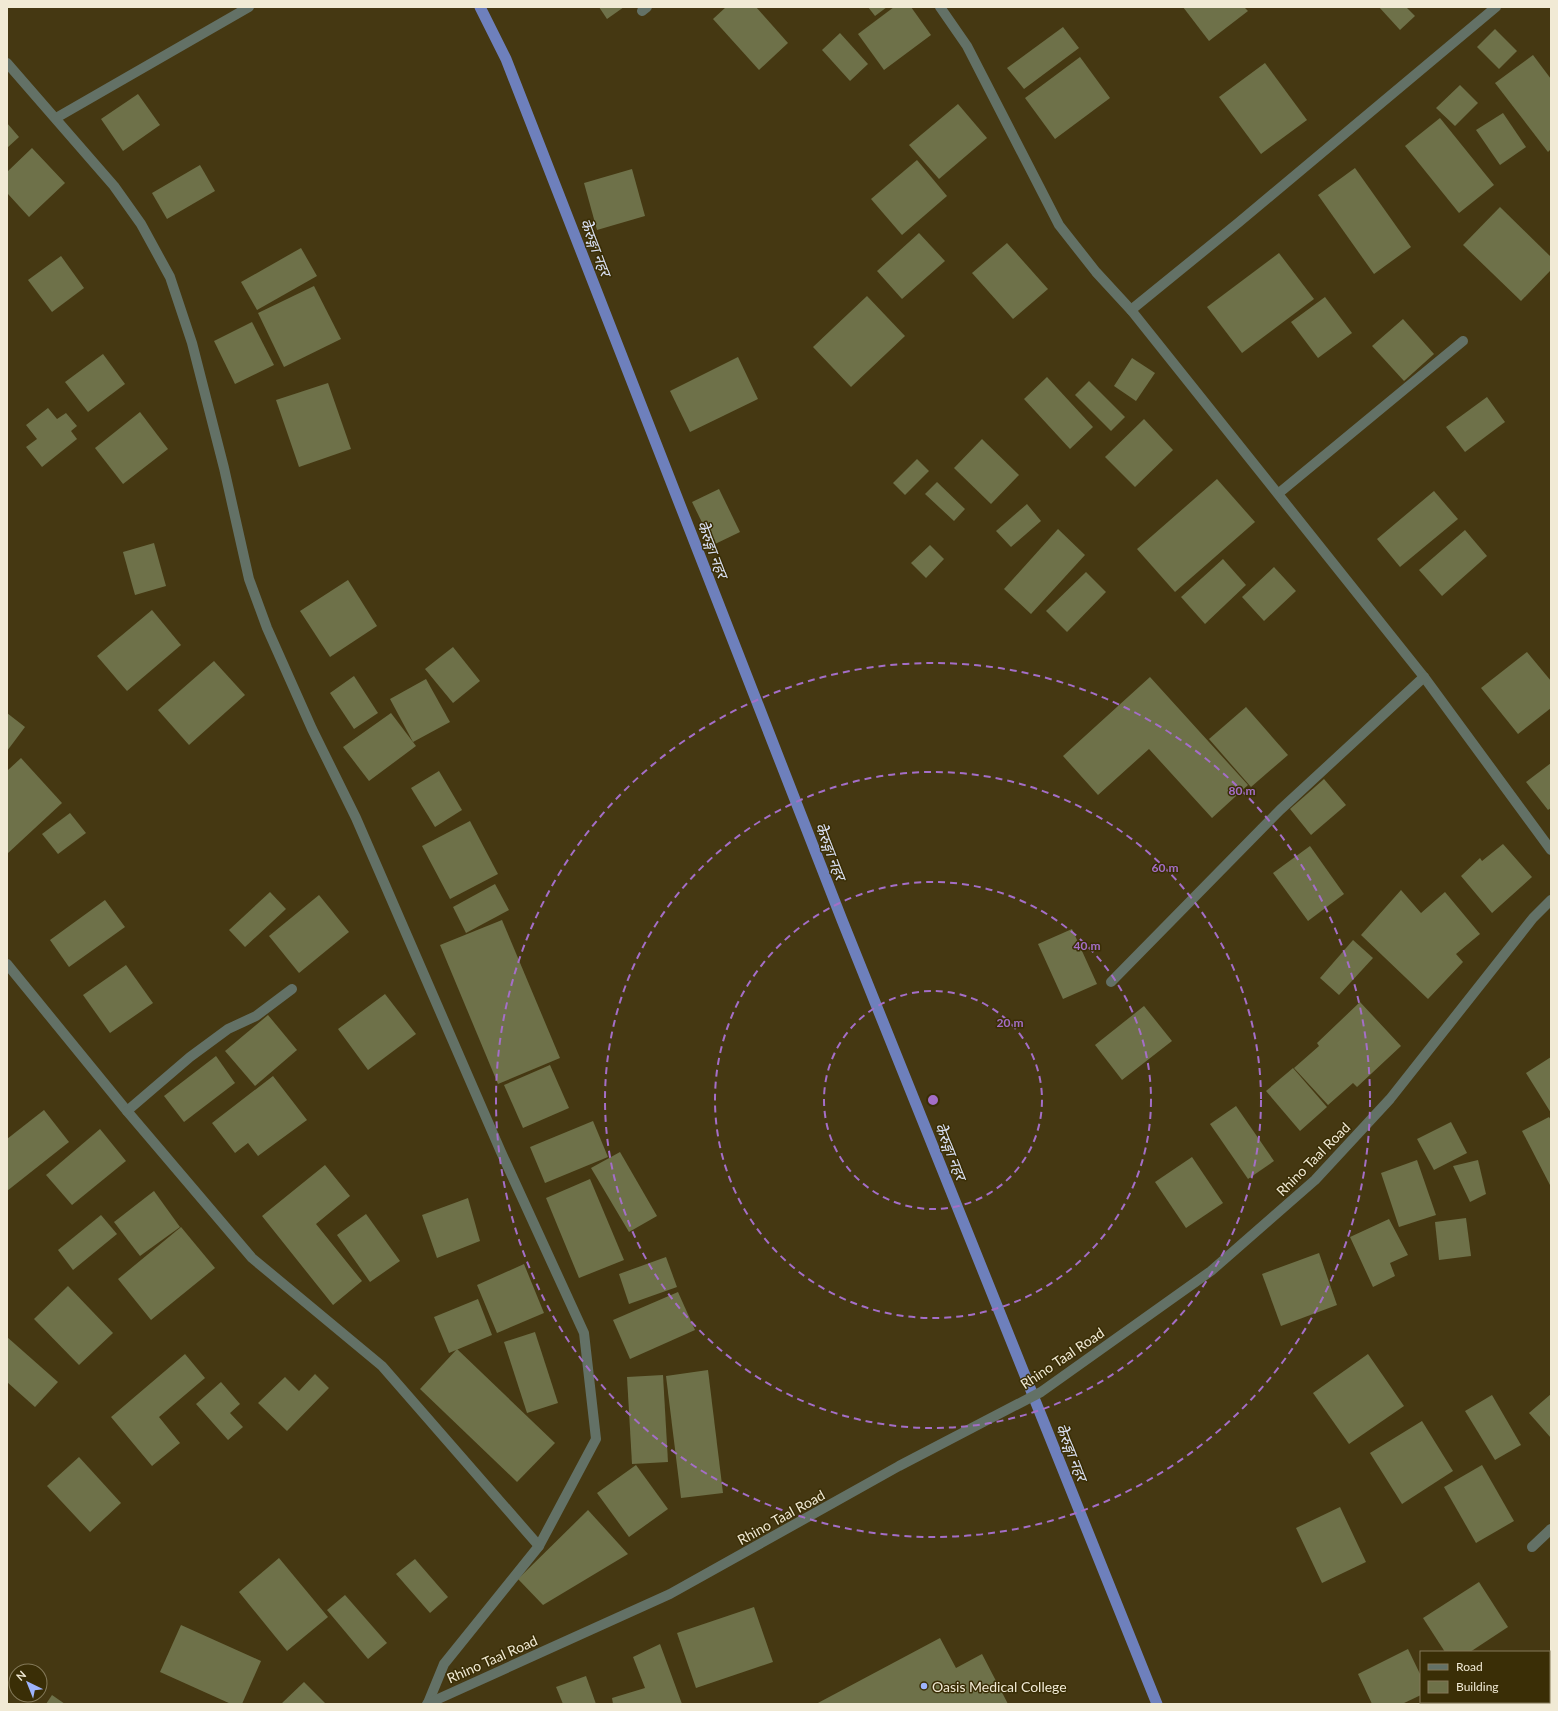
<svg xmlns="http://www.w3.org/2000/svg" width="1558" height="1711" font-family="Lato,'Noto Sans Devanagari',sans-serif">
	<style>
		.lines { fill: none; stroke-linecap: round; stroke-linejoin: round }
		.stream { stroke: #6e80bc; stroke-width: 11 }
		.building { fill: #6e7149 }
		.minor { stroke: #637166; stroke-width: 10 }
		.ring { fill: none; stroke: #a46ec7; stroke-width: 2; stroke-dasharray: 7 5 }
		.poi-dot { fill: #9eb4fd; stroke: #3a2e06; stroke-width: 1.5 }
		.labels { text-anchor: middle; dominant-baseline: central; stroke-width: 3; stroke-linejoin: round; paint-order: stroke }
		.street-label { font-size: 14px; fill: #f1ead5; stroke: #3a2e06 }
		.poi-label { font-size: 14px; fill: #f1ead5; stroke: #3a2e06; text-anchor: start }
		.water-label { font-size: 15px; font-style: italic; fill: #d9dff1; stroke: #3a2e06 }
		.centre { fill: #a46ec7; stroke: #3a2e06; stroke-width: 2 }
		.ring-label { font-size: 12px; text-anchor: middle; font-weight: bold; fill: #a46ec7; stroke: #3a2e06; stroke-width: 3; stroke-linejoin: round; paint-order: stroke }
	</style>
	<rect width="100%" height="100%" fill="#453812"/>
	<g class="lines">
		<!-- stream -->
		<polyline class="stream" points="480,7 506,59 842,920 1157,1704"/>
	</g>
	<!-- building -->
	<g class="building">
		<polygon points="599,7 624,7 607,19"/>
		<polygon points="726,7 756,7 788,43 759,70 713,19"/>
		<polygon points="868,7 887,7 875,16"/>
		<polygon points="894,7 911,7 931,35 884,70 858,34"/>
		<polygon points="1183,7 1244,7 1248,11 1209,41"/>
		<polygon points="1379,7 1406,7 1415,16 1400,30"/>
		<polygon points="1063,27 1079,48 1024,89 1007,68"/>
		<polygon points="1495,29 1517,51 1499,69 1477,47"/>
		<polygon points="840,33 868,64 850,81 822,50"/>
		<polygon points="1533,55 1551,79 1551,149 1548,152 1495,83"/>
		<polygon points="1080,57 1110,98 1055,139 1025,98"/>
		<polygon points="1265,63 1307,120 1261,154 1219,97"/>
		<polygon points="1460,85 1478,103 1455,126 1436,108"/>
		<polygon points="138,94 160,125 123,151 101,119"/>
		<polygon points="958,104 987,138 939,179 909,145"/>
		<polygon points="1503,113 1526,147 1500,165 1476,130"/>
		<polygon points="1440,118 1494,185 1459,213 1405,146"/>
		<polygon points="7,123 19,137 7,148"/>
		<polygon points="32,148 65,183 29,217 8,194 7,195 7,172"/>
		<polygon points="917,160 947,196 902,235 871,199"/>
		<polygon points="200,165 215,191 167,219 152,193"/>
		<polygon points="1355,168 1411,247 1374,274 1318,195"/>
		<polygon points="632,169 645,216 597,230 584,183"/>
		<polygon points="1500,207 1551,257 1551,270 1521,301 1463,245"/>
		<polygon points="919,233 945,261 902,299 877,271"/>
		<polygon points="1007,243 1048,289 1013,319 972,273"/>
		<polygon points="301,248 317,276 257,310 241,282"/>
		<polygon points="1279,253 1314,299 1242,353 1207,307"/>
		<polygon points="61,256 84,288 52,312 28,280"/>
		<polygon points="314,286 341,339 284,367 258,313"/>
		<polygon points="867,296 905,336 851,387 813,347"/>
		<polygon points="1325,297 1352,333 1318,358 1291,322"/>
		<polygon points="1403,319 1434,354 1404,381 1372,346"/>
		<polygon points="252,322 274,365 235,384 214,341"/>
		<polygon points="103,354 125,384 88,412 65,382"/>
		<polygon points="738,357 758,399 690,432 670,391"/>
		<polygon points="1132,358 1155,373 1136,401 1114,386"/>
		<polygon points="1047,377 1093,427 1070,449 1024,399"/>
		<polygon points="1089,381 1125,417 1111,431 1075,395"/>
		<polygon points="328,383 351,449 299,467 276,400"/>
		<polygon points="1487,397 1505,422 1465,452 1446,427"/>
		<polygon points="48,408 57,419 66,413 77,426 71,431 77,439 42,467 26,447 37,439 26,425"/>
		<polygon points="140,412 168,449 123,484 95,448"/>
		<polygon points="1144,419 1173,450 1135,487 1105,457"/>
		<polygon points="982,439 1019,475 991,504 954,468"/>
		<polygon points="917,459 929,471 905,495 893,483"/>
		<polygon points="1217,479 1255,522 1175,592 1137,549"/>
		<polygon points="937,482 965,509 954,521 925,494"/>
		<polygon points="719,489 740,532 713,545 692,502"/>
		<polygon points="1434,491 1458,519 1400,567 1377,539"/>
		<polygon points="1027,504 1041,521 1011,547 996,531"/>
		<polygon points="1058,529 1085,555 1031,614 1004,589"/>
		<polygon points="1465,530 1487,556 1442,596 1419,570"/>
		<polygon points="154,543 166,586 135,595 123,552"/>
		<polygon points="930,545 944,559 926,578 911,563"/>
		<polygon points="1223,559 1246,585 1205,624 1181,597"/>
		<polygon points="1274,567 1296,591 1264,621 1242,597"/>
		<polygon points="1086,572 1106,592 1067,632 1046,611"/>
		<polygon points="348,580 377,626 330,657 300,611"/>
		<polygon points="152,610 181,645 127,691 97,656"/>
		<polygon points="453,647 480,681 453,703 425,669"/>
		<polygon points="1527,652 1551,681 1551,708 1518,734 1481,688"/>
		<polygon points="214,661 245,695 189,745 158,710"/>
		<polygon points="354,676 378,713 354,729 330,693"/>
		<polygon points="1150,677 1248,785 1212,818 1149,749 1098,795 1063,756"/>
		<polygon points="426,679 450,722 413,742 390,699"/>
		<polygon points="1246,707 1288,755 1251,787 1209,739"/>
		<polygon points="7,713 25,727 7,751"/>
		<polygon points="391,713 416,746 369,781 343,747"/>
		<polygon points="21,758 62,803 7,854 7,771"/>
		<polygon points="1551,763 1551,808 1548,810 1526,782"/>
		<polygon points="439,771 462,810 435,827 411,788"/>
		<polygon points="1324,779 1346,805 1311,835 1290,809"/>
		<polygon points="70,813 86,833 58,854 42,834"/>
		<polygon points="470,821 498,874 450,899 422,846"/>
		<polygon points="1503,844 1532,877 1492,913 1461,876 1480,858 1482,861"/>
		<polygon points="1310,846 1344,894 1308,921 1273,873"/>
		<polygon points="495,884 509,910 466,933 453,907"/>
		<polygon points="1401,890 1421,913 1445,892 1480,934 1456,954 1463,962 1428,999 1361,935"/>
		<polygon points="270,892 286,909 245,947 229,930"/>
		<polygon points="319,895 349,932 299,973 269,936"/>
		<polygon points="105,900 125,927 69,967 50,940"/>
		<polygon points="502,920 560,1058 498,1084 440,945"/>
		<polygon points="1072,929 1097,984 1063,999 1038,944"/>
		<polygon points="1353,940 1373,958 1339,995 1320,978"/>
		<polygon points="126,965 153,1003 110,1033 83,995"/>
		<polygon points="385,994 416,1034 368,1070 338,1029"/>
		<polygon points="1360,1002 1401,1046 1357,1087 1353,1083 1328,1105 1294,1068 1319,1046 1317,1043"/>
		<polygon points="1144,1006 1172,1041 1122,1080 1095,1045"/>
		<polygon points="268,1015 297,1050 255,1086 225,1051"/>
		<polygon points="216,1056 235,1083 184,1122 164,1096"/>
		<polygon points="1551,1057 1551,1113 1526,1073"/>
		<polygon points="550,1065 569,1108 523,1128 504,1085"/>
		<polygon points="1293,1068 1327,1107 1300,1131 1266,1091"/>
		<polygon points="273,1076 307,1120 258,1156 248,1143 235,1153 212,1123"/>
		<polygon points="1236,1106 1274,1161 1248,1179 1210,1124"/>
		<polygon points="44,1110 69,1142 7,1191 7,1139"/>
		<polygon points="1549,1117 1551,1120 1551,1187 1522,1131"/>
		<polygon points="593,1121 608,1157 545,1183 530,1147"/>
		<polygon points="1451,1122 1467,1153 1434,1170 1417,1139"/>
		<polygon points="100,1129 126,1161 72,1205 46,1175"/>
		<polygon points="620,1152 657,1216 629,1232 591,1168"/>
		<polygon points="1192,1157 1223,1203 1186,1228 1155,1182"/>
		<polygon points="1417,1160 1436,1215 1399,1227 1381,1173"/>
		<polygon points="1478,1160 1486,1194 1470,1202 1453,1166"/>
		<polygon points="325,1165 350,1196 316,1224 362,1281 333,1305 262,1216"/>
		<polygon points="590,1179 624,1260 579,1278 546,1198"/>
		<polygon points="154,1191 180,1227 140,1256 114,1222"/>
		<polygon points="468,1198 480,1241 437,1258 422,1215"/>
		<polygon points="366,1214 400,1261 370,1282 337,1235"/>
		<polygon points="101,1215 117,1234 73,1270 58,1250"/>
		<polygon points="1466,1218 1471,1256 1439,1260 1435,1222"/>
		<polygon points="1389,1219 1408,1255 1390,1263 1395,1276 1373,1287 1350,1237"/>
		<polygon points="181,1227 215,1268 151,1320 118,1279"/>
		<polygon points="1319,1253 1337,1305 1281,1326 1262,1274"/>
		<polygon points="666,1257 677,1287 629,1304 619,1274"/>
		<polygon points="524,1264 544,1313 497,1333 477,1285"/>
		<polygon points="68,1286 113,1333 79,1365 34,1319"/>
		<polygon points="678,1292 695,1330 630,1359 613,1320"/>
		<polygon points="478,1299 492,1335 449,1353 434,1317"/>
		<polygon points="535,1332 558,1403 527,1413 504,1342"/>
		<polygon points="7,1337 58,1382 35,1407 7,1382"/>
		<polygon points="457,1349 555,1443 517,1482 420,1389"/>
		<polygon points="185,1354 205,1378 159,1417 180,1443 152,1466 111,1417"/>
		<polygon points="1368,1354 1404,1406 1349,1444 1313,1393"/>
		<polygon points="708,1370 723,1493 681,1498 666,1376"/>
		<polygon points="315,1374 329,1388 287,1431 258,1403 285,1377 299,1391"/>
		<polygon points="663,1375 668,1462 632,1464 627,1377"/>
		<polygon points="221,1382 240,1404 230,1413 243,1427 228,1440 196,1404"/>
		<polygon points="1551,1394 1551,1438 1529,1413"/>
		<polygon points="1492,1395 1521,1445 1495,1460 1465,1411"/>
		<polygon points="1422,1421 1453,1471 1402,1504 1370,1453"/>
		<polygon points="79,1457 121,1503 90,1532 47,1486"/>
		<polygon points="636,1465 668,1509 629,1537 597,1493"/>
		<polygon points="1482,1465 1514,1521 1476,1543 1444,1487"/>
		<polygon points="1340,1507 1366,1562 1322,1583 1296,1528"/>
		<polygon points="588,1510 628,1554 543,1605 518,1579"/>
		<polygon points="279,1558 328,1617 287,1651 239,1592"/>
		<polygon points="415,1559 448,1597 430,1613 396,1574"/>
		<polygon points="1479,1582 1508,1627 1470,1652 1445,1652 1423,1618"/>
		<polygon points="345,1595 387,1643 368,1659 327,1610"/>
		<polygon points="754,1607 773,1662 696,1688 677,1633"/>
		<polygon points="181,1625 261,1661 242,1704 231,1704 160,1672"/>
		<polygon points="940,1638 956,1668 982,1654 1008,1704 816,1704"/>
		<polygon points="660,1644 682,1704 613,1704 612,1698 645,1688 633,1657"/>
		<polygon points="1408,1649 1421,1676 1421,1695 1402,1704 1372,1704 1358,1674"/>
		<polygon points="586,1676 596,1704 563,1704 556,1687"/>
		<polygon points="304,1682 326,1704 281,1704"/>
		<polygon points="52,1695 65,1704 46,1704"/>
		<polygon points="1468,1702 1507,1702 1504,1704 1470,1704"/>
	</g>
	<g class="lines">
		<!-- minor -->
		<g class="minor">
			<polyline points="940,7 967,46 1059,225 1096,272 1131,310"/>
			<polyline points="1496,7 1238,223 1131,310 1424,677 1551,850"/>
			<polyline points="642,11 647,7"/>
			<polyline points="7,63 114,186 141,224 170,277 192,343 224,468 249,579 267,628 312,729 356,818 501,1152 584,1333 596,1439 539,1546 444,1664 428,1703"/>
			<polyline points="56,118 249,7"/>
			<polyline points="1279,493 1463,341"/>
			<polyline points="7,964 127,1111 252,1258 382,1366 539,1546"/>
			<polyline points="1111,982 1280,810 1424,677"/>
			<polyline points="127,1111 190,1057 228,1029 256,1016 292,989"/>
			<polyline points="1532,1547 1551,1529"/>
			<polyline points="427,1704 670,1594 899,1466 1041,1392 1211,1271 1315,1180 1390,1099 1533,918 1551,900"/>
		</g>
	</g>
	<!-- distance rings -->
	<g class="ring">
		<circle cx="933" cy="1100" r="109"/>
		<circle cx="933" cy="1100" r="218"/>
		<circle cx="933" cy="1100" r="328"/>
		<circle cx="933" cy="1100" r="437"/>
	</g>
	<!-- markers -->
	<circle class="poi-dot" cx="924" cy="1686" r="4"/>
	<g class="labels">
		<!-- street labels -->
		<g class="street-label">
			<text transform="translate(1313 1159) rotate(-45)">Rhino Taal Road</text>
			<text transform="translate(1062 1358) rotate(-34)">Rhino Taal Road</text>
			<text transform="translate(781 1517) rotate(-29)">Rhino Taal Road</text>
			<text transform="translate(492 1659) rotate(-24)">Rhino Taal Road</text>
		</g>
		<!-- poi labels -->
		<g class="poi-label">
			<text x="932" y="1686">Oasis Medical College</text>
		</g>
		<!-- water labels -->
		<g class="water-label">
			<text transform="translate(596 247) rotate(69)">केेरुङ्गा नहर</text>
			<text transform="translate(713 549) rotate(69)">केेरुङ्गा नहर</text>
			<text transform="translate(831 851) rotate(69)">केेरुङ्गा नहर</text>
			<text transform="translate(951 1151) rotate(68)">केेरुङ्गा नहर</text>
			<text transform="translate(1072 1452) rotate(68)">केेरुङ्गा नहर</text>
		</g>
	</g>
	<circle cx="933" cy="1100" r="6" class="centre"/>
	<g class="ring-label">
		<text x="1242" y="795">80 m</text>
		<text x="1165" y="872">60 m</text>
		<text x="1087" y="950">40 m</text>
		<text x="1010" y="1027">20 m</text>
	</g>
	<!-- border -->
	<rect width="1558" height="1711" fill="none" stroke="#f1ead5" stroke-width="16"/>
	<!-- legend -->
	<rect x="1420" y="1651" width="130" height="52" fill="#3a2e06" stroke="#837959"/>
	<rect x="1428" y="1664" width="20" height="6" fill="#637166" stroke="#837959"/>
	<text x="1456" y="1671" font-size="12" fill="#f1ead5">Road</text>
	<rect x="1428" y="1681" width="20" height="12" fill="#6e7149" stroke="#837959"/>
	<text x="1456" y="1691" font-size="12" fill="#f1ead5">Building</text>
	<!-- north arrow -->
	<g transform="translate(28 1683) rotate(317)"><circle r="19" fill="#3a2e06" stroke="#837959"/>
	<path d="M0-3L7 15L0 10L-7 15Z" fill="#9eb4fd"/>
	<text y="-6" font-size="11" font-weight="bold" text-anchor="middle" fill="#f1ead5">N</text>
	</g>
</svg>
